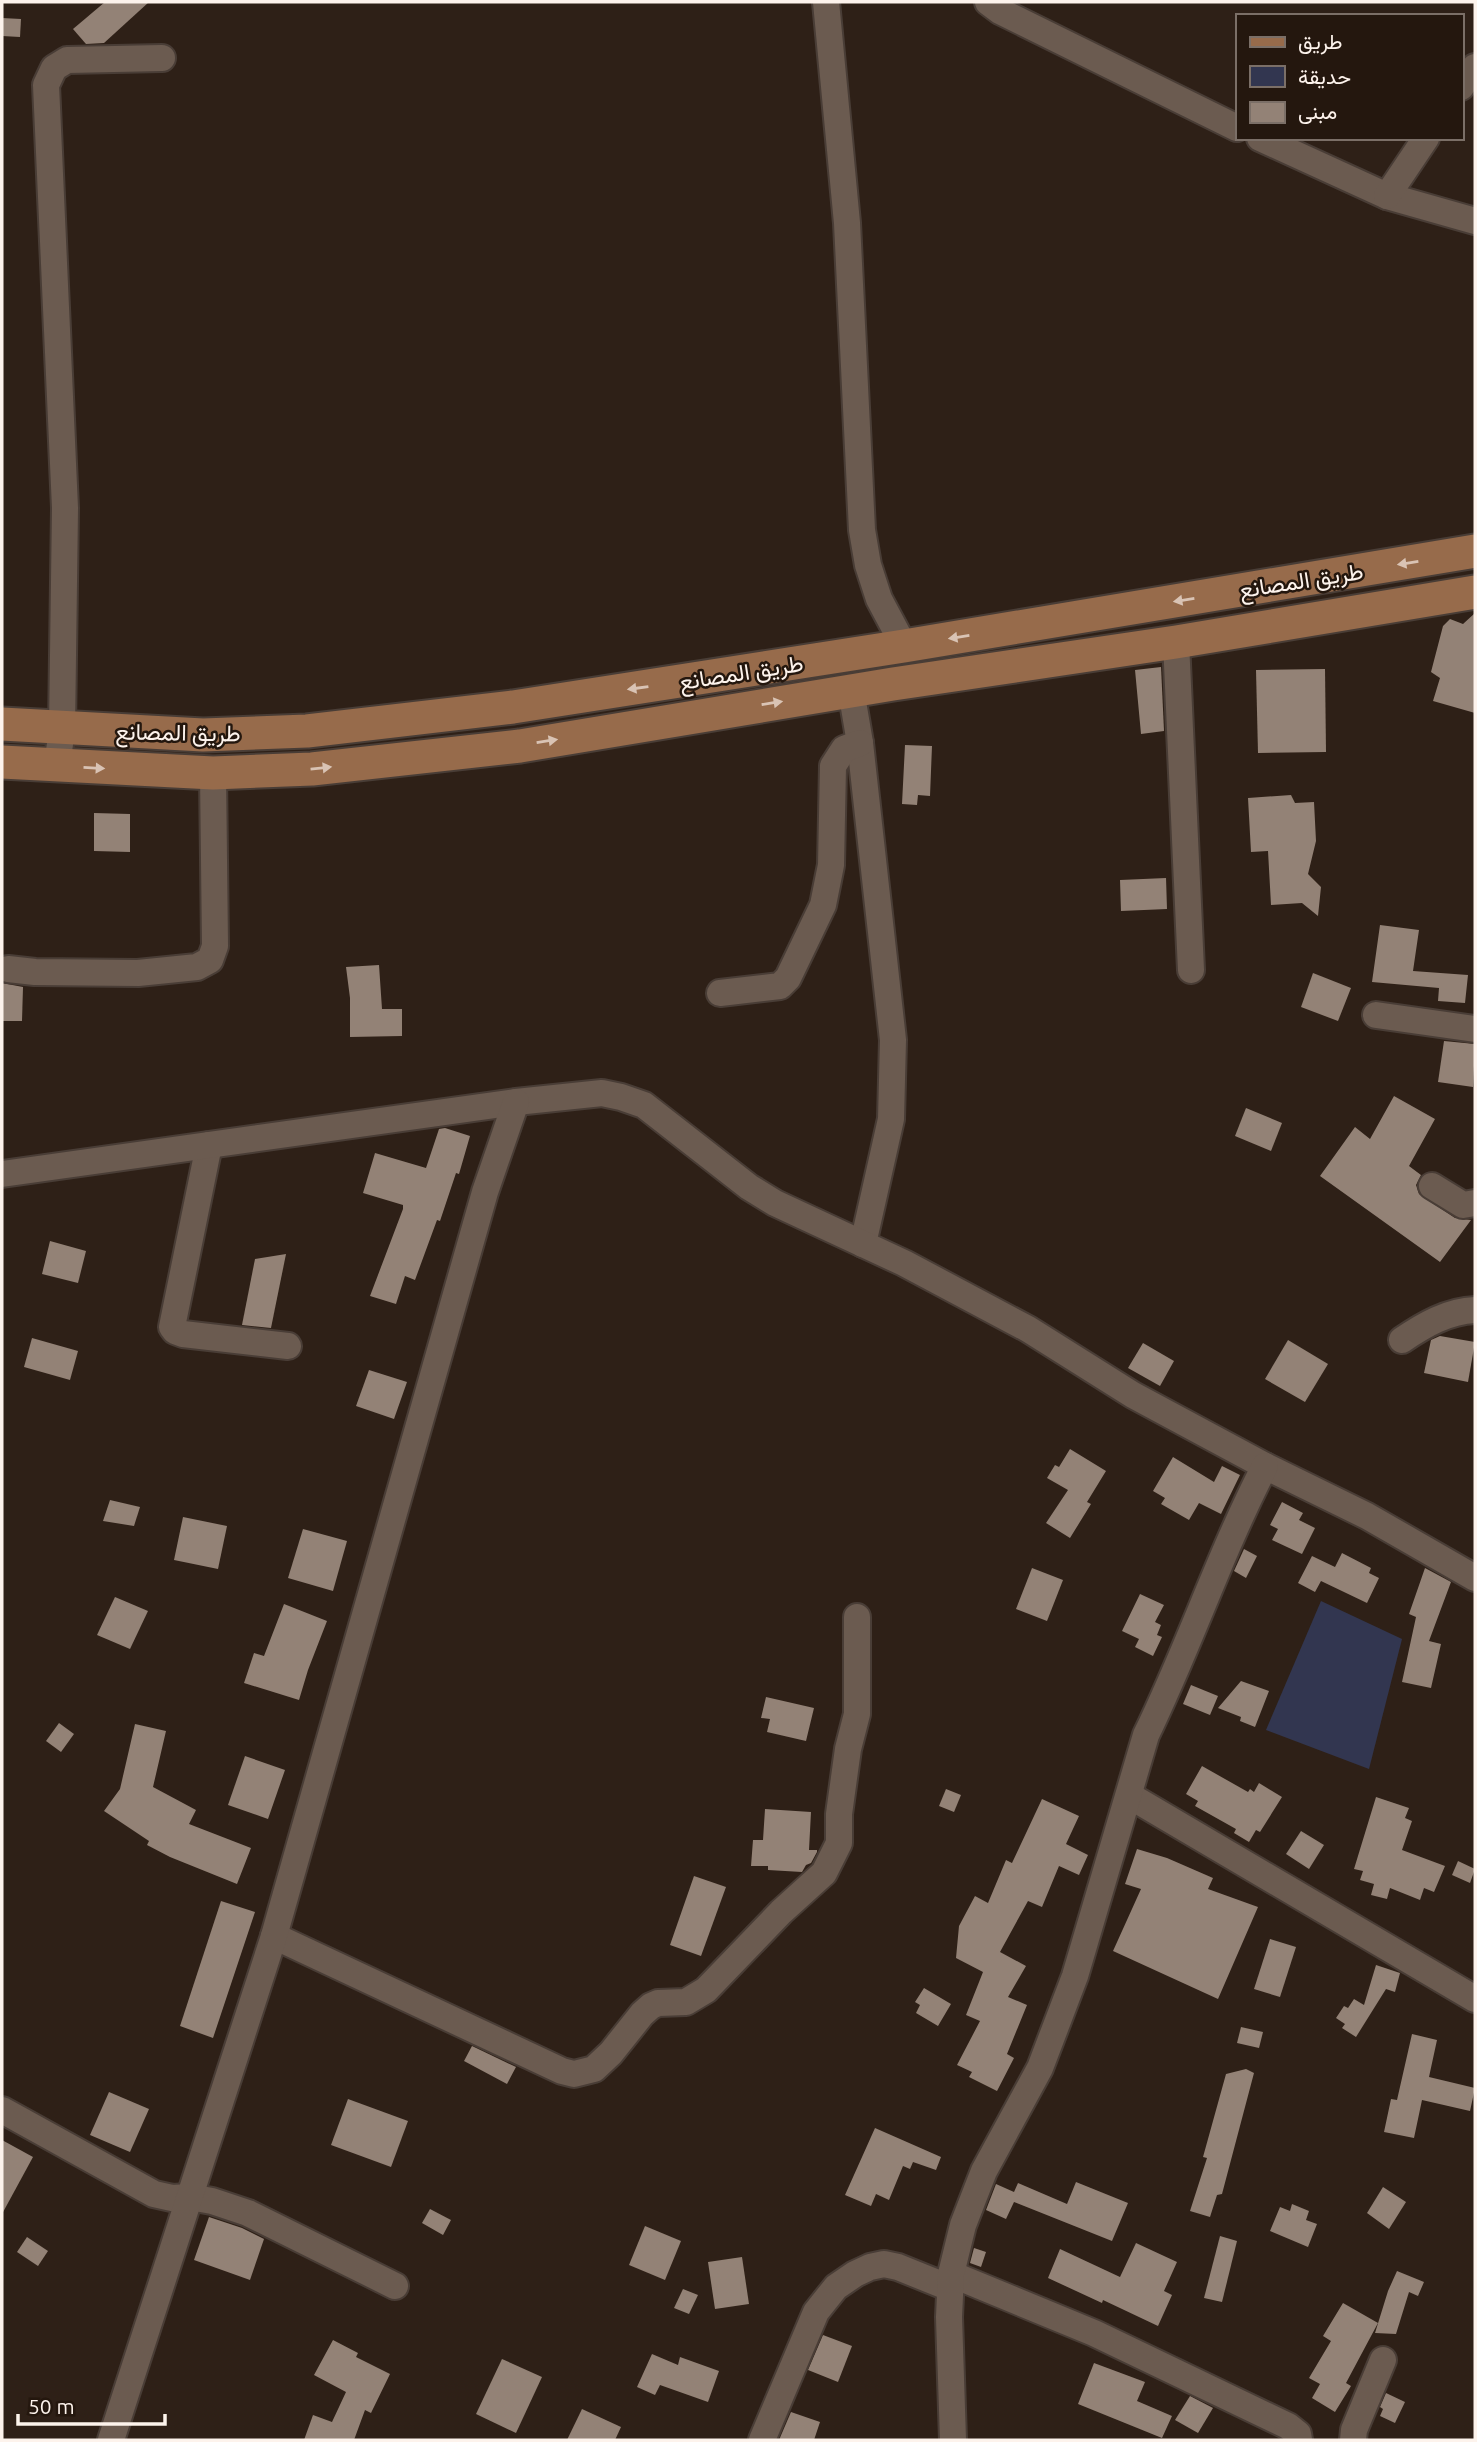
<svg xmlns="http://www.w3.org/2000/svg" width="1477" height="2442" font-family="Ubuntu,Vazirmatn,sans-serif">
	<style>
		.green { fill: #323650 }
		.building { fill: #938276 }
		.lines { fill: none; stroke-linecap: round; stroke-linejoin: round }
		.minor-casing { stroke: #493d36; stroke-width: 30 }
		.major-casing { stroke: #493d36; stroke-width: 37 }
		.minor { stroke: #6b5b50; stroke-width: 26 }
		.major { stroke: #976b4b; stroke-width: 33 }
		.oneway { fill: #d9c3b4 }
		.labels { text-anchor: middle; dominant-baseline: central; stroke-width: 5; stroke-linejoin: round; paint-order: stroke }
		.street-label { font-size: 23px; fill: #fdf3ec; stroke: #24170e }
	</style>
	<rect width="100%" height="100%" fill="#2e2017"/>
	<!-- green -->
	<polygon class="green" points="1321,1601 1402,1639 1369,1769 1266,1730"/>
	<!-- building -->
	<g class="building">
		<polygon points="105,2 149,2 104,43 86,44 73,29"/>
		<polygon points="2,18 21,19 20,37 2,36"/>
		<polygon points="1475,613 1475,713 1433,701 1440,678 1431,672 1443,626 1450,619 1463,624"/>
		<polygon points="1161,667 1164,731 1141,734 1135,670"/>
		<polygon points="1325,669 1326,752 1258,753 1256,670"/>
		<polygon points="905,745 932,746 930,796 918,795 917,805 902,804"/>
		<polygon points="1291,795 1295,803 1314,802 1316,841 1308,874 1321,887 1318,916 1302,903 1271,905 1268,851 1251,852 1248,798"/>
		<polygon points="94,813 130,814 130,852 94,851"/>
		<polygon points="1166,878 1167,909 1121,911 1120,880"/>
		<polygon points="1380,925 1419,930 1413,971 1468,975 1465,1003 1438,1001 1439,988 1372,982"/>
		<polygon points="379,965 382,1009 402,1009 402,1036 350,1037 350,998 346,967"/>
		<polygon points="1313,973 1351,988 1338,1021 1301,1007"/>
		<polygon points="2,983 23,987 22,1021 2,1021"/>
		<polygon points="1444,1041 1475,1044 1473,1087 1438,1082"/>
		<polygon points="1394,1096 1435,1119 1409,1166 1421,1175 1416,1185 1419,1194 1455,1218 1471,1220 1440,1262 1320,1176 1355,1127 1370,1139"/>
		<polygon points="1246,1108 1282,1123 1271,1151 1235,1136"/>
		<polygon points="445,1128 470,1136 459,1174 456,1173 440,1221 437,1220 415,1280 405,1276 396,1304 370,1296 403,1209 403,1205 363,1193 375,1153 426,1168 439,1129"/>
		<polygon points="50,1241 86,1251 78,1283 42,1274"/>
		<polygon points="286,1254 271,1328 242,1325 255,1259"/>
		<polygon points="1440,1336 1475,1342 1468,1382 1424,1373 1431,1340"/>
		<polygon points="32,1338 78,1351 70,1380 24,1367"/>
		<polygon points="1288,1340 1328,1364 1305,1402 1265,1379"/>
		<polygon points="1143,1343 1174,1361 1160,1386 1128,1368"/>
		<polygon points="369,1370 407,1382 394,1419 356,1406"/>
		<polygon points="1070,1449 1106,1471 1087,1502 1091,1504 1070,1538 1046,1523 1068,1490 1047,1478 1055,1465 1059,1467"/>
		<polygon points="1173,1457 1214,1482 1222,1466 1240,1475 1221,1514 1199,1503 1189,1520 1161,1504 1165,1498 1153,1491"/>
		<polygon points="110,1500 140,1507 134,1526 103,1521"/>
		<polygon points="1282,1502 1303,1513 1299,1520 1315,1528 1302,1554 1272,1540 1278,1529 1270,1525"/>
		<polygon points="183,1517 227,1526 218,1569 174,1560"/>
		<polygon points="303,1529 347,1541 333,1591 288,1578"/>
		<polygon points="1244,1549 1257,1556 1246,1578 1234,1571"/>
		<polygon points="1342,1553 1371,1568 1369,1573 1379,1578 1367,1603 1321,1581 1315,1592 1298,1583 1312,1556 1335,1567"/>
		<polygon points="1032,1568 1063,1580 1047,1621 1016,1609"/>
		<polygon points="1425,1568 1451,1582 1429,1641 1441,1644 1431,1688 1402,1682 1416,1617 1409,1614"/>
		<polygon points="1140,1594 1164,1605 1155,1622 1161,1625 1157,1635 1162,1637 1153,1656 1135,1647 1139,1639 1122,1631"/>
		<polygon points="115,1597 148,1611 130,1649 97,1635"/>
		<polygon points="284,1604 327,1621 308,1670 299,1700 244,1683 254,1653 264,1656"/>
		<polygon points="1241,1681 1269,1691 1255,1727 1240,1721 1241,1717 1218,1708"/>
		<polygon points="1191,1685 1218,1696 1210,1715 1183,1704"/>
		<polygon points="766,1697 814,1708 806,1741 767,1732 770,1719 761,1718"/>
		<polygon points="59,1723 74,1734 61,1752 46,1741"/>
		<polygon points="135,1724 166,1731 153,1787 196,1810 189,1824 251,1848 237,1884 170,1857 147,1845 149,1841 104,1811 120,1789"/>
		<polygon points="245,1756 285,1770 268,1819 228,1805"/>
		<polygon points="1202,1766 1248,1792 1250,1789 1254,1792 1259,1783 1282,1797 1260,1832 1256,1830 1249,1842 1234,1833 1236,1829 1195,1806 1198,1801 1186,1794"/>
		<polygon points="946,1789 961,1795 954,1812 939,1806"/>
		<polygon points="1376,1797 1409,1808 1405,1818 1412,1821 1402,1850 1445,1866 1434,1892 1424,1888 1420,1900 1390,1888 1387,1899 1371,1895 1374,1884 1360,1880 1363,1871 1354,1869"/>
		<polygon points="1042,1799 1079,1816 1066,1844 1088,1855 1079,1875 1059,1866 1042,1907 1028,1901 1000,1952 1026,1966 1008,1997 1027,2005 1007,2054 1014,2058 997,2091 969,2077 972,2072 957,2065 980,2021 966,2015 983,1972 956,1958 959,1926 975,1896 988,1903 1006,1860 1012,1863"/>
		<polygon points="765,1809 811,1812 809,1850 817,1850 817,1852 811,1863 806,1865 802,1872 768,1870 768,1866 751,1866 753,1840 763,1840"/>
		<polygon points="1301,1831 1324,1845 1309,1869 1286,1854"/>
		<polygon points="1137,1849 1167,1858 1213,1878 1208,1889 1258,1907 1218,1999 1113,1951 1141,1889 1125,1884"/>
		<polygon points="1458,1861 1475,1869 1470,1883 1452,1875"/>
		<polygon points="694,1876 726,1887 701,1956 670,1945"/>
		<polygon points="221,1901 255,1912 213,2038 180,2026"/>
		<polygon points="1270,1939 1296,1947 1280,1997 1254,1989"/>
		<polygon points="1376,1965 1400,1973 1395,1992 1386,1989 1356,2037 1342,2028 1345,2024 1336,2018 1344,2006 1348,2008 1354,1999 1364,2005"/>
		<polygon points="924,1988 951,2004 938,2026 916,2013 920,2005 915,2002"/>
		<polygon points="1241,2027 1263,2032 1259,2048 1237,2043"/>
		<polygon points="1412,2034 1437,2040 1429,2077 1475,2088 1470,2111 1422,2100 1414,2138 1384,2132 1391,2099 1397,2100"/>
		<polygon points="472,2046 516,2067 507,2084 464,2061"/>
		<polygon points="1246,2069 1254,2073 1222,2194 1217,2195 1210,2217 1190,2211 1207,2158 1203,2157 1226,2074"/>
		<polygon points="109,2092 149,2109 130,2152 90,2135"/>
		<polygon points="348,2099 408,2121 391,2167 331,2145"/>
		<polygon points="875,2128 941,2157 936,2170 913,2162 910,2169 903,2166 889,2200 876,2194 871,2206 845,2195"/>
		<polygon points="2,2140 33,2157 2,2214"/>
		<polygon points="1076,2182 1128,2203 1112,2241 1014,2202 1006,2219 986,2210 996,2184 1014,2192 1018,2183 1067,2204"/>
		<polygon points="1383,2187 1406,2202 1389,2229 1367,2213"/>
		<polygon points="1292,2204 1309,2211 1306,2220 1317,2224 1308,2247 1270,2231 1280,2207 1290,2211"/>
		<polygon points="430,2209 451,2220 443,2235 422,2223"/>
		<polygon points="209,2217 242,2228 264,2239 250,2280 194,2260"/>
		<polygon points="645,2226 681,2241 665,2280 629,2265"/>
		<polygon points="1220,2236 1237,2241 1222,2302 1204,2298"/>
		<polygon points="27,2237 48,2251 38,2266 17,2252"/>
		<polygon points="1136,2243 1177,2262 1164,2291 1172,2295 1158,2326 1103,2300 1102,2303 1048,2278 1060,2249 1120,2277"/>
		<polygon points="974,2248 986,2252 981,2267 970,2263"/>
		<polygon points="742,2257 749,2304 715,2309 708,2262"/>
		<polygon points="1397,2271 1424,2282 1418,2296 1409,2292 1396,2334 1375,2333 1388,2291"/>
		<polygon points="683,2289 698,2295 689,2314 674,2308"/>
		<polygon points="1343,2303 1378,2323 1346,2383 1351,2386 1335,2412 1312,2398 1320,2384 1309,2378 1331,2341 1323,2336"/>
		<polygon points="823,2335 852,2346 838,2382 808,2370"/>
		<polygon points="333,2340 358,2353 356,2357 390,2374 371,2413 365,2410 354,2440 304,2440 313,2415 332,2422 346,2392 314,2375"/>
		<polygon points="652,2354 678,2365 680,2357 719,2371 708,2402 660,2385 655,2395 637,2387"/>
		<polygon points="502,2359 542,2377 516,2433 476,2414"/>
		<polygon points="1094,2363 1145,2382 1137,2401 1172,2416 1162,2438 1078,2404"/>
		<polygon points="1386,2393 1405,2402 1395,2423 1380,2416 1383,2409 1380,2407"/>
		<polygon points="1190,2396 1213,2408 1198,2433 1175,2420"/>
		<polygon points="582,2409 621,2427 615,2440 567,2440"/>
		<polygon points="791,2412 820,2422 814,2440 779,2440"/>
	</g>
	<g class="lines">
		<defs>
			<g id="minor">
				<polyline points="826,2 847,223 862,530 868,565 879,599 904,646"/>
				<polyline points="988,2 1000,11 1237,128"/>
				<polyline points="1461,87 1475,67"/>
				<polyline points="1260,138 1387,196 1475,221"/>
				<polyline points="1387,196 1426,138"/>
				<polyline points="1176,642 1191,970"/>
				<polyline points="851,690 860,743 893,1040 891,1119 863,1244"/>
				<polyline points="57,766 62,729 65,508 46,85 54,68 67,60 162,58"/>
				<polyline points="8,969 35,972 138,973 197,967 210,960 215,946 213,773"/>
				<polyline points="720,993 780,986 788,978 823,905 831,865 833,766 844,749 860,743"/>
				<polyline points="1376,1015 1475,1029"/>
				<polyline points="209,1145 172,1327 175,1331 183,1334 288,1346"/>
				<polyline points="2,1174 516,1102 602,1093 621,1097 644,1105 749,1187 775,1203 904,1263 1028,1329 1133,1395 1265,1466 1367,1516 1475,1578"/>
				<polyline points="1432,1186 1463,1205 1475,1203"/>
				<path d="M1402 1340C1424 1325 1448 1311 1475 1310"/>
				<polyline points="1130,1796 1475,1999"/>
				<polyline points="274,1936 562,2071 574,2074 594,2069 611,2053 642,2014 651,2006 658,2003 686,2002 706,1990 781,1912 824,1873 839,1843 839,1814 848,1749 857,1714 857,1617"/>
				<polyline points="2,2110 154,2194 172,2198 190,2197 212,2201 248,2213 395,2286"/>
				<polyline points="951,2274 1094,2333 1288,2426 1298,2434 1299,2440"/>
				<polyline points="111,2440 274,1936 485,1192 516,1102"/>
				<polyline points="762,2440 816,2312 836,2287 855,2274 870,2267 884,2264 898,2267 950,2288"/>
				<path d="M953 2440 949 2317 951 2274 963 2225 984 2171 1040 2068 1075 1976 1146 1735C1189 1647 1220 1553 1265 1466"/>
				<polyline points="1353,2440 1354,2430 1383,2360"/>
			</g>
			<g id="major">
				<polyline points="2,724 203,735 307,731 513,707 904,646 1475,551"/>
				<polyline points="2,762 213,773 312,769 520,746 893,684 1176,642 1475,592"/>
			</g>
		</defs>
		<!-- minor casing -->
		<use href="#minor" class="minor-casing"/>
		<!-- major casing -->
		<use href="#major" class="major-casing"/>
		<!-- minor -->
		<use href="#minor" class="minor"/>
		<!-- major -->
		<use href="#major" class="major"/>
	</g>
	<!-- one-way arrows -->
	<defs><path id="oneway-solid" d="M-6-.8H1V-3.2L6.5 0L1 3.2V.8H-6Z" transform="scale(1.75)"/></defs>
	<g class="oneway">
		<use href="#oneway-solid" transform="translate(1408 563) rotate(171)"/>
		<use href="#oneway-solid" transform="translate(1184 600) rotate(171)"/>
		<use href="#oneway-solid" transform="translate(959 637) rotate(171)"/>
		<use href="#oneway-solid" transform="translate(638 688) rotate(172)"/>
		<use href="#oneway-solid" transform="translate(772 703) rotate(-9)"/>
		<use href="#oneway-solid" transform="translate(547 741) rotate(-9)"/>
		<use href="#oneway-solid" transform="translate(94 768) rotate(3)"/>
		<use href="#oneway-solid" transform="translate(321 768) rotate(-6)"/>
	</g>
	<g class="labels">
		<!-- street labels -->
		<g class="street-label">
			<text transform="translate(1301 580) rotate(-9)">طريق المصانع</text>
			<text transform="translate(741 672) rotate(-9)">طريق المصانع</text>
			<text transform="translate(178 732) rotate(1)">طريق المصانع</text>
		</g>
	</g>
	<!-- border -->
	<rect width="1477" height="2442" fill="none" stroke="#fdf3ec" stroke-width="7"/>
	<!-- legend -->
	<rect x="1236" y="14" width="228" height="126" fill="#24170e" stroke="#7b6f67" stroke-width="2"/>
	<rect x="1250" y="37" width="35" height="10" fill="#976b4b" stroke="#7b6f67" stroke-width="2"/>
	<text x="1298" y="49" font-size="21" fill="#fdf3ec">طريق</text>
	<rect x="1250" y="66" width="35" height="21" fill="#323650" stroke="#7b6f67" stroke-width="2"/>
	<text x="1298" y="84" font-size="21" fill="#fdf3ec">حديقة</text>
	<rect x="1250" y="102" width="35" height="21" fill="#938276" stroke="#7b6f67" stroke-width="2"/>
	<text x="1298" y="119" font-size="21" fill="#fdf3ec">مبنى</text>
	<!-- scale -->
	<path d="M18 2414v10h147v-10" fill="none" stroke="#fdf3ec" stroke-width="3.5"/>
	<text x="28" y="2414" font-size="21" fill="#fdf3ec" stroke="#24170e" stroke-width="5" paint-order="stroke">50 m</text>
</svg>
